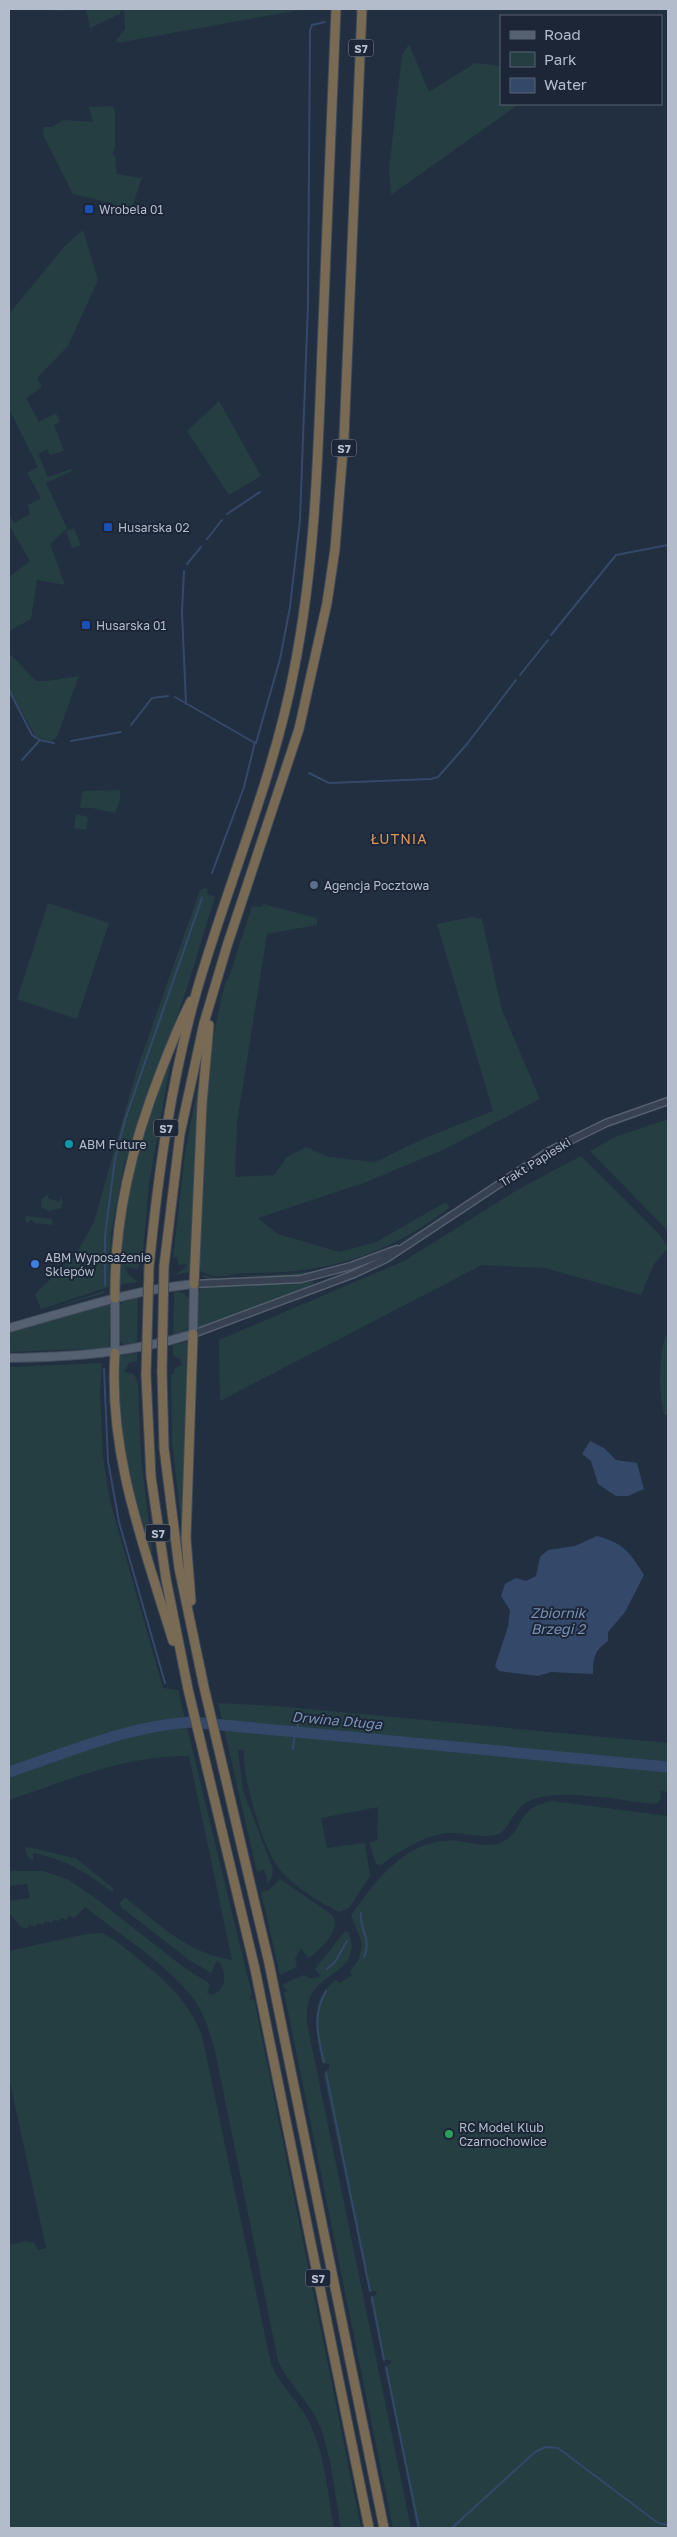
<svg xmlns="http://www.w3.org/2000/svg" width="677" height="2537" font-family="'Golos Text',sans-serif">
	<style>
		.green { fill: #253e42 }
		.water { fill: #34496a }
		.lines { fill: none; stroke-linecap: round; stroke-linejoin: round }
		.stream { stroke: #34496a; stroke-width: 2 }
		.river { stroke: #34496a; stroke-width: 11 }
		.minor-casing { stroke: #555f6e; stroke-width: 9 }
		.major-casing { stroke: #404a5a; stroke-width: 10 }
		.highway-casing { stroke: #3f4958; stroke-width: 11 }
		.minor { stroke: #374151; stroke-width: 6 }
		.major { stroke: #556071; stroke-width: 8 }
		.highway { stroke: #786a53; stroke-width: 9 }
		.highway-bridge-casing { stroke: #3f4958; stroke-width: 11; stroke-linecap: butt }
		.highway-bridge { stroke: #786a53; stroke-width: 9 }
		.transit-dot { fill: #1a4fb4; stroke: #1c2636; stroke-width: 2 }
		.service-dot { fill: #5c6f8a; stroke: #1c2636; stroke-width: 2 }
		.culture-dot { fill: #0f9aa8; stroke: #1c2636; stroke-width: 2 }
		.shop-dot { fill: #3f7fe0; stroke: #1c2636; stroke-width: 2 }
		.leisure-dot { fill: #2e9e5b; stroke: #1c2636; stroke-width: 2 }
		.labels { text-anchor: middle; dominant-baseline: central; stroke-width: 4; stroke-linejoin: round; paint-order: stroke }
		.shield { fill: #1c2636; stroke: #868f9e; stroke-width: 1 }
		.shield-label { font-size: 11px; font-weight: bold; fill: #b3bccb }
		.poi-label { font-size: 12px; fill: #b3bccb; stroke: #1c2636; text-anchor: start }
		.street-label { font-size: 12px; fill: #b3bccb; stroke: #1c2636 }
		.neighbourhood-label { font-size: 14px; letter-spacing: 1px; fill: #df985b; stroke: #1c2636 }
		.water-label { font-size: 14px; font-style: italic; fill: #7891b6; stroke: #1c2636 }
	</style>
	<rect width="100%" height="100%" fill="#222f41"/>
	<!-- green -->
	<g class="green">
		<polygon points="54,9 121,9 120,14 90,28 86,10 54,11"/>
		<polygon points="124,9 305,9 117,43 116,40 125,29"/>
		<polygon points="409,44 429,92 475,63 501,66 501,104 519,104 391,195 389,169 402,55"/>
		<polygon points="113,106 115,112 115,148 112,154 115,156 117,174 142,178 133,204 127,213 112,203 73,194 44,137 43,127 52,127 63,120 93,122 89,107"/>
		<polygon points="83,230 98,280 68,346 37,378 42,387 26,398 39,422 56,413 60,422 54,425 64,451 50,455 47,449 38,454 48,477 71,469 72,471 46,483 67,528 50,544 65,585 37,580 31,619 9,631 9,577 30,561 9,525 9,515 14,523 30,514 28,505 41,498 27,473 38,467 9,409 9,314 65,246"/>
		<polygon points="219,401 261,476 229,495 187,431"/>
		<polygon points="74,528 81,545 72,548 66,531"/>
		<polygon points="9,653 36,681 47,681 79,676 57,737 52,741 36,737 9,689"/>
		<polygon points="120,790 120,800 115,813 92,808 80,808 82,792 84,791"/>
		<polygon points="76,814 88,817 86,830 74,828"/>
		<polygon points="204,888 208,889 207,894 215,897 186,991 124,1165 111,1233 109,1287 41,1309 35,1294 75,1256 94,1222 137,1069 200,890"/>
		<polygon points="48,903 109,923 77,1019 17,999"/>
		<path d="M263 904 317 918V925L267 934 237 1123 235 1177 274 1175 287 1157 306 1147 328 1157 375 1162 425 1138 493 1111 437 924 472 917 482 919 502 1010 540 1099 443 1150 364 1183 258 1218 278 1234 339 1252 376 1242 446 1202 450 1207C387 1256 326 1274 247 1273 236 1273 224 1278 213 1276 208 1275 204 1272 199 1271 202 1174 200 1075 226 980H228L252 906 261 907Z"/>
		<path d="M171 1059 149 1184 142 1263H140L138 1269 125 1267 128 1274 138 1282 119 1285C120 1253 121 1221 127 1190 135 1145 154 1101 171 1059Z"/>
		<polygon points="199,1080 192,1272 174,1275 184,1269 187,1264 178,1265 177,1257 173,1257 185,1153"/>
		<polygon points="668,1119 668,1231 590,1151 615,1137"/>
		<polygon points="581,1156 660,1235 668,1248 654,1264 641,1295 545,1268 482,1265 220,1401 219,1340 404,1261 517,1190"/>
		<polygon points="49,1194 48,1198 59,1202 61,1197 63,1202 61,1208 49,1211 41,1207 41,1199"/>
		<path d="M450 1210 447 1215C398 1248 348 1271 289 1276 271 1278 254 1275 236 1276L233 1279H207L200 1274C205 1275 209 1277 214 1278 225 1280 237 1275 248 1275 326 1277 389 1257 450 1210Z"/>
		<polygon points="26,1216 52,1219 53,1225 34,1223 34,1221 31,1220 28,1223 25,1220"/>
		<polygon points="313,1281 314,1285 199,1328 196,1327 198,1293 202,1288"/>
		<polygon points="107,1290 102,1294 39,1312"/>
		<polygon points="174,1291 184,1293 190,1301 187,1330 173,1337"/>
		<polygon points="138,1297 137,1346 125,1346 118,1340 117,1309 123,1301"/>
		<polygon points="109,1304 111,1306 109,1348 9,1352 9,1333"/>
		<path d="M668 1335V1415H664C658 1388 659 1362 665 1336Z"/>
		<polygon points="187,1342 182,1529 172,1443 171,1375 174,1374 175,1368 182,1365 180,1359 173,1356 173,1345"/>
		<polygon points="137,1353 137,1361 129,1363 124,1372 134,1374 138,1383 141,1458 154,1567 128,1478 117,1410 119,1356"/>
		<path d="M102 1363 100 1392 103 1456 110 1501 163 1688 178 1690 252 1995 249 2000 254 1999 361 2528H341C335 2497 331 2450 318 2422 308 2400 288 2384 278 2361L215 2051C210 2033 205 2016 195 2001 170 1966 119 1934 85 1907L75 1918 68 1916 67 1920 61 1918 59 1921 53 1920 52 1923 45 1921 43 1925 37 1923 36 1927 29 1925 28 1929 21 1927 9 1913V1901L30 1898 27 1884 9 1886V1871H44L69 1880 94 1897 182 1966 210 1984 207 1993 211 1995C227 1992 228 1969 217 1961L211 1973 189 1960 121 1907 120 1903 125 1897C157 1923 189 1954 232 1960L189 1756C126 1755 68 1780 9 1800V1367Z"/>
		<path d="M218 1703 276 1706 668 1743V1792L660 1791 661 1799 658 1803 654 1804C620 1801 552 1785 524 1804 514 1812 510 1825 500 1834 483 1839 468 1833 450 1833 431 1832 395 1853 381 1865L376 1864 369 1842 377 1841 378 1807 321 1818 327 1848 365 1843 370 1876 349 1908 339 1912C320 1903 295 1887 280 1870 263 1850 242 1777 244 1750H238L243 1790 273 1869 272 1877 268 1884 264 1870 257 1872Z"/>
		<path d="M552 1801 668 1816V2528H417L385 2368 391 2363V2360H383L370 2298 377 2294 376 2291H369L324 2076 325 2071 329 2069V2064L322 2063C316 2032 307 2001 336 1980L340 1983 352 1975 350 1971 359 1959 362 1943 351 1916C376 1879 409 1836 459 1841 473 1843 492 1849 504 1841 526 1828 515 1808 552 1801Z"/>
		<path d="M29 1847 77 1859 114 1889 112 1892C84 1871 67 1860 33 1853V1861L27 1856 25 1848Z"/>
		<path d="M280 1879 332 1915C343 1928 320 1951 308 1958L301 1948 295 1959 297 1967 280 1975 261 1892 269 1890Z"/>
		<path d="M345 1931 349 1933 352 1947 348 1961C326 1984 305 1982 307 2023L411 2528H393L284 1992 288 1991 282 1985 303 1975 311 1979 321 1976 315 1969Z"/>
		<path d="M101 1933C114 1938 125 1948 136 1957 165 1980 188 2000 202 2035L271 2364C281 2388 301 2403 311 2426 325 2455 328 2497 334 2528H9V2245L26 2241 34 2243 38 2250 46 2248 9 2078V1951L86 1934Z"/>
	</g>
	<!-- water -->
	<g class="water">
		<polygon points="590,1441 604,1448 616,1460 637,1463 644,1489 628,1496 616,1496 598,1484 591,1461 582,1454"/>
		<path d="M597 1536C623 1543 630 1552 644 1575L625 1612 608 1632V1641C594 1651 593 1658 593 1674L551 1672 538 1676 499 1671 495 1666 508 1627 510 1610 501 1596 505 1584 516 1578 526 1581 536 1576 540 1557 548 1550 575 1546Z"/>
	</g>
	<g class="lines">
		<!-- stream -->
		<g class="stream">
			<polyline points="227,514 260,492"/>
			<polyline points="207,539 222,520"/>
			<polyline points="187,564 201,547"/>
			<polyline points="184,571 182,612 186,704"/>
			<polyline points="551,635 616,555 668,545"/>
			<polyline points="520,675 548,640"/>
			<polyline points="9,690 32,735 40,740 54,743"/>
			<polyline points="175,697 255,743"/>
			<polyline points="131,725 152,698 168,696"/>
			<polyline points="71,741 121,732"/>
			<polyline points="256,743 280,659 290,607 300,520 308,304 310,30 312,25 325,22"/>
			<polyline points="22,760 40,740"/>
			<polyline points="309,773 329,783 431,779 438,777 467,744 516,680"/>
			<polyline points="212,873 244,787 255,742"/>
			<polyline points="105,1285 105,1236 115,1159 125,1120 202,898"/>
			<polyline points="104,1369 108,1461 119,1522 165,1683"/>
			<polyline points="298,1731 298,1724"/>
			<polyline points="293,1749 295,1731"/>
			<path d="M361 1913C359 1930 372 1937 364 1957"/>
			<polyline points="327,1969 335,1962 347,1941"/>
			<path d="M324 2062C318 2037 312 2015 326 1991"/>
			<polyline points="326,2073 370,2291"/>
			<polyline points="372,2297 384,2360"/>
			<polyline points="386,2367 419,2528"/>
			<polyline points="452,2528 535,2452 546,2447 558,2448 658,2523 668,2525"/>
		</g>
		<!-- river -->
		<path class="river" d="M9 1772C69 1752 128 1726 191 1722L668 1767"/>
		<defs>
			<g id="minor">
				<polyline points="194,1284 301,1279 351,1266 397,1249"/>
				<polyline points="193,1334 354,1274 386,1259 549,1151 606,1123 668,1101"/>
			</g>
			<g id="major">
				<path d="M9 1328C71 1311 130 1290 194 1284L193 1334C132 1353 72 1357 9 1358"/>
				<polyline points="115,1353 115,1298"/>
			</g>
			<g id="highway">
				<polyline points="164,1266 180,1134 204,1023 227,946 299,729 327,603 335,549 344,437 362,9"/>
				<path d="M149 1268C158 1174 171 1081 197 990 228 883 273 780 294 670 315 564 318 457 322 350 327 236 332 122 336 9"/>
				<polyline points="194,1284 202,1104 209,1025"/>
				<path d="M115 1298C114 1218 132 1145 161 1071 170 1048 179 1024 191 1001"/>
				<path d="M115 1353C108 1454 144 1546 173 1641"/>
				<polyline points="162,1371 164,1448 179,1568 204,1687 269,1963 384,2528"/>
				<polyline points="146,1375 151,1477 166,1579 188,1689 255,1969 369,2528"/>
				<polyline points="191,1601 186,1538 193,1334"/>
			</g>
		</defs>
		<!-- minor casing -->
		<use href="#minor" class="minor-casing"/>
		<!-- major casing -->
		<use href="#major" class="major-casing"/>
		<!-- highway casing -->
		<use href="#highway" class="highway-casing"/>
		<!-- minor -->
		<use href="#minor" class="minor"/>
		<!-- major -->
		<use href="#major" class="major"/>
		<!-- highway -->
		<use href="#highway" class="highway"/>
		<defs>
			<g id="highway-bridge">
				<polyline points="162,1371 164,1266"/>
				<polyline points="146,1375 149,1268"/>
			</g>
		</defs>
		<!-- highway-bridge casing -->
		<use href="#highway-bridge" class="highway-bridge-casing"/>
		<!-- highway-bridge -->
		<use href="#highway-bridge" class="highway-bridge"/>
	</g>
	<!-- markers -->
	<g class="transit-dot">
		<rect x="84" y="204" width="10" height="10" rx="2.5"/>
		<rect x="103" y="522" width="10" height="10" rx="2.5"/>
		<rect x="81" y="620" width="10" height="10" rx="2.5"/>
	</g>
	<circle class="service-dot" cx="314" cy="885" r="5"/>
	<circle class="culture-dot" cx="69" cy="1144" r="5"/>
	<circle class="shop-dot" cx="35" cy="1264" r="5"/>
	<circle class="leisure-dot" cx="449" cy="2134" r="5"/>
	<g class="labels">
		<!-- shield labels -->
		<g class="shield">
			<rect x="348.5" y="39.5" width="25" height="17" rx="4"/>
			<rect x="331.5" y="439.5" width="25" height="17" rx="4"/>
			<rect x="153.5" y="1119.5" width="25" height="17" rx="4"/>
			<rect x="145.5" y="1524.5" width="25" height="17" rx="4"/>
			<rect x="305.5" y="2269.5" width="25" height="17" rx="4"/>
		</g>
		<g class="shield-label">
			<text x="361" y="48">S7</text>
			<text x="344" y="448">S7</text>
			<text x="166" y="1128">S7</text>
			<text x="158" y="1533">S7</text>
			<text x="318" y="2278">S7</text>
		</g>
		<!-- poi labels -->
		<g class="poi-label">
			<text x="99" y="209">Wrobela 01</text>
			<text x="118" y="527">Husarska 02</text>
			<text x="96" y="625">Husarska 01</text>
			<text x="324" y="885">Agencja Pocztowa</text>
			<text x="79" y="1144">ABM Future</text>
			<text x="45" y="1257">ABM Wyposażenie<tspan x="45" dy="14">Sklepów</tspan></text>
			<text x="459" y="2127">RC Model Klub<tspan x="459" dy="14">Czarnochowice</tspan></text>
		</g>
		<!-- street labels -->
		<g class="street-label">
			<text transform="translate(535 1162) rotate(-32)">Trakt Papieski</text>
		</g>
		<!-- neighbourhood labels -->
		<g class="neighbourhood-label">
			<text x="399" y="838">ŁUTNIA</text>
		</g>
		<!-- water labels -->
		<g class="water-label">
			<text x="558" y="1612">Zbiornik<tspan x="558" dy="16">Brzegi 2</tspan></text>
			<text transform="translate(337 1720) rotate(5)">Drwina Długa</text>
		</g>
	</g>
	<!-- border -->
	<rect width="677" height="2537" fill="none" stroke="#b3bccb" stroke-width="20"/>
	<!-- legend -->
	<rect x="500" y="15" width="162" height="90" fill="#1c2636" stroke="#586272"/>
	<rect x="510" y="31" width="25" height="8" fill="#556071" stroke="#586272"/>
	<text x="544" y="40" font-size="15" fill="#b3bccb">Road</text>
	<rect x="510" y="52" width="25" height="15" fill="#253e42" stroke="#586272"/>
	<text x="544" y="65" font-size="15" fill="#b3bccb">Park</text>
	<rect x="510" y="78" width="25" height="15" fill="#34496a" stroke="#586272"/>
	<text x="544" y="90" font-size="15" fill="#b3bccb">Water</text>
</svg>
